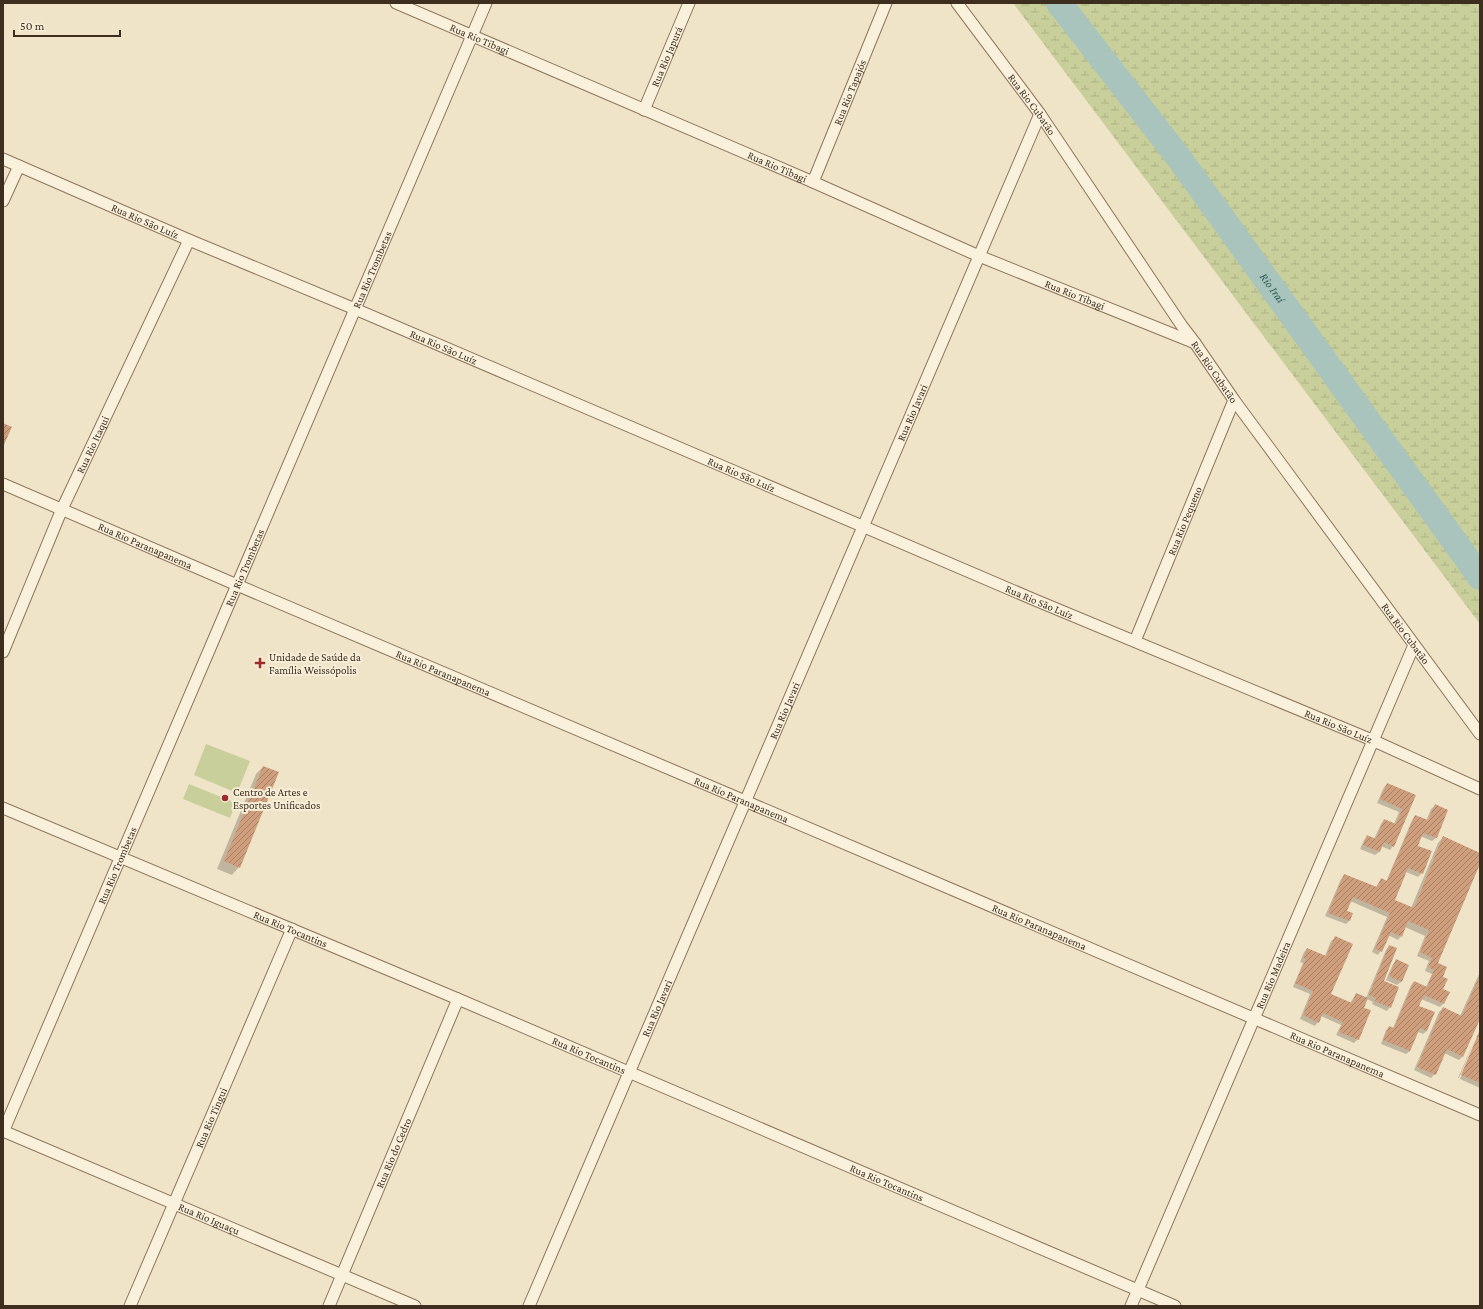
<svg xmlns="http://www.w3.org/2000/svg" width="1483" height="1309" font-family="'Crimson Pro',serif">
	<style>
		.wetland { fill: url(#wetland-marsh) }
		.pitch { fill: #c9cf9b }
		.shadow { fill: #0003 }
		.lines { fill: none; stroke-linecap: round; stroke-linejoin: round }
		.river { stroke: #a9c4bc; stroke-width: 26 }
		.building { fill: url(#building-hatch) }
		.street-casing { stroke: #8d765c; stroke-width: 13 }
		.street { stroke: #faf1dc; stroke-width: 11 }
		.poi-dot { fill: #9e2a2b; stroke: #f7eed8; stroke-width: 1.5 }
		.labels { text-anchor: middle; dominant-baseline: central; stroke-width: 4; stroke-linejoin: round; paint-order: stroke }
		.street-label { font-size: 11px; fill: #3d2e20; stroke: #f7eed8 }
		.poi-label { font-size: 11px; fill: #3d2e20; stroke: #f7eed8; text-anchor: start }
		.water-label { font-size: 12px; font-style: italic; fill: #2f5d5a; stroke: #f7eed8 }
	</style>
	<defs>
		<pattern id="wetland-marsh" width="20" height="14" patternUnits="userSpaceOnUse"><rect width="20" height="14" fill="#c9cf9b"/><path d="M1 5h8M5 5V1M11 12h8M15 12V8" fill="none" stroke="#aeb285"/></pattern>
		<pattern id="building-hatch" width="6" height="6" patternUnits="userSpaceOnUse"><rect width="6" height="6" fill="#cf9f7d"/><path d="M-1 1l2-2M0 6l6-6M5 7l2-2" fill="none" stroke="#a98266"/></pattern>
	</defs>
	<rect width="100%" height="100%" fill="#f0e4c8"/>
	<!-- wetland -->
	<polygon class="wetland" points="1013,3 1480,3 1480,624"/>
	<!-- pitch -->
	<g class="pitch">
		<polygon points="206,744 250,761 237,793 194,775"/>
		<polygon points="189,784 236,803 230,818 183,799"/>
	</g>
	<!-- shadow -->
	<g class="shadow">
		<polygon points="263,767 239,867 232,875 217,869 256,774"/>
		<polygon points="1388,784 1415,796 1393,846 1390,850 1381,846 1379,852 1375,855 1360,849 1364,840 1367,836 1374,839 1381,824 1384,820 1394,824 1399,812 1377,803 1384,787"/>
		<polygon points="1435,806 1447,810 1436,838 1432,841 1420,836 1416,846 1422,873 1418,877 1406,872 1394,901 1411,908 1438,843 1443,837 1480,854 1480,862 1437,963 1441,977 1442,989 1448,992 1443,1004 1440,1007 1421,999 1418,1006 1427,1031 1423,1034 1418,1032 1410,1051 1406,1054 1381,1044 1386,1030 1390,1027 1393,1028 1411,985 1414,982 1426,987 1432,974 1425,971 1429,961 1417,956 1425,936 1405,927 1401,936 1398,940 1388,935 1381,951 1378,955 1372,952 1387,917 1350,901 1346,911 1352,914 1349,921 1346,924 1325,916 1341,879 1345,875 1375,888 1381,880 1386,882 1412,820 1415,816 1426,821 1431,809"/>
		<polygon points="1335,938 1330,994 1350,1003 1356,994 1366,998 1386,950 1389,946 1382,981 1390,1007 1387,1011 1372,1004 1373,1002 1367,999 1363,1008 1358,1039 1354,1043 1336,1035 1341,1025 1321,1016 1318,1022 1315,1026 1300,1019 1310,994 1293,987 1303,963 1300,962 1304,952 1307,949 1325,956 1331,941"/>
		<polygon points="1397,960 1408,965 1401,982 1397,985 1386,980 1393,964"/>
		<polygon points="1480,972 1480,1019 1462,1057 1459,1060 1444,1053 1435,1074 1431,1078 1414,1070 1439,1012 1443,1008 1460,1016"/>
		<polygon points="1479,1034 1480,1034 1480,1088 1460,1079 1478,1037 1476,1037"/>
		<polygon points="1476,1037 1459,1078 1458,1078"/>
	</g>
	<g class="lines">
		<!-- river -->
		<path class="river" id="s1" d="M1059 3 1179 158 1480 577"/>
	</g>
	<!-- building -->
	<g class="building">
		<polygon points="3,423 12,427 3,447"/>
		<polygon points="263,766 279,772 240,868 224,861"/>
		<polygon points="1387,783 1416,795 1394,847 1384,842 1380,852 1363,845 1367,835 1376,839 1384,819 1396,824 1402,809 1380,799"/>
		<polygon points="1435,804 1448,810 1437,838 1423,833 1418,846 1432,851 1423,874 1408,868 1395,900 1414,908 1443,836 1480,853 1480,864 1438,963 1447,967 1443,977 1448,979 1443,989 1450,992 1444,1004 1424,995 1419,1006 1435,1012 1427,1031 1420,1028 1410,1051 1383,1040 1389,1026 1394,1028 1414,981 1427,987 1434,970 1428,967 1432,958 1420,952 1429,930 1408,921 1402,937 1391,932 1382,952 1375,949 1390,913 1353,897 1347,911 1353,913 1350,921 1328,913 1344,874 1377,887 1381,878 1387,881 1415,815 1428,820"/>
		<polygon points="1335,936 1353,944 1331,994 1352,1003 1356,993 1368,998 1364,1008 1371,1010 1359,1040 1339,1032 1343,1022 1323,1013 1319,1023 1303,1015 1313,991 1295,983 1306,959 1303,958 1307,948 1326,956"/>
		<polygon points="1389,945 1397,948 1384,981 1399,987 1391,1008 1375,1001 1376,998 1369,995"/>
		<polygon points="1396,959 1409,965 1402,982 1389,976"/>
		<polygon points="1480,974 1480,1019 1463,1057 1447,1049 1436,1075 1417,1067 1443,1007 1462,1016"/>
		<polygon points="1479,1032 1480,1033 1480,1083 1461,1075"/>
	</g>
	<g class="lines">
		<defs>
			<g id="street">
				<path id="s2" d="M396 3 813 182 979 256 1195 343"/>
				<path id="s3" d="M957 3 1040 114 1182 326 1195 343 1234 400 1480 734"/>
				<path id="s4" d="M644 110 689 3"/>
				<path id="s5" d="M3 159 189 240 355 309 1035 600 1372 740 1480 789"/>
				<path id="s6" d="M813 182 886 3"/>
				<polyline points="3,201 19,166"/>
				<path id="s7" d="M3 484 237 585 745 801 1480 1115"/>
				<path id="s8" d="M1135 641 1234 400"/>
				<path id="s9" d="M3 652 62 509 189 240"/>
				<path id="s10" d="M3 808 458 999 1175 1306"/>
				<path id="s11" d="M3 1131 415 1306"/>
				<path id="s12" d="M3 1132 486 3"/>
				<path id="s13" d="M130 1306 292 929"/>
				<path id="s14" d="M329 1306 458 999"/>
				<path id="s15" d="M529 1306 1040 114"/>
				<path id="s16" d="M1131 1306 1414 645"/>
			</g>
		</defs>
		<!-- street casing -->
		<use href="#street" class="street-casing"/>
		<!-- street -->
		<use href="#street" class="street"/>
	</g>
	<!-- markers -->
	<g class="poi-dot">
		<path d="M258 657h4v4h4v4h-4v4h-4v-4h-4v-4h4z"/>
		<circle cx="225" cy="798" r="4"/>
	</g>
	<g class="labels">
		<!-- street labels -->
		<g class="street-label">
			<text stroke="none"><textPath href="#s2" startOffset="91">Rua Rio Tibagi</textPath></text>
			<text stroke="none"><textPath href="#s4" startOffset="58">Rua Rio Japurá</textPath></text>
			<text stroke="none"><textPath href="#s6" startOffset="97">Rua Rio Tapajós</textPath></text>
			<text stroke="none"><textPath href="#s3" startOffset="126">Rua Rio Cubatão</textPath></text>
			<text stroke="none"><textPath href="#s2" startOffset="415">Rua Rio Tibagi</textPath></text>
			<text stroke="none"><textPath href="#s5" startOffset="155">Rua Rio São Luíz</textPath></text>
			<text stroke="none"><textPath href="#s12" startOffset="938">Rua Rio Trombetas</textPath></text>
			<text stroke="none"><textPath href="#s2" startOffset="739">Rua Rio Tibagi</textPath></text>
			<text stroke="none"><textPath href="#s5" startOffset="479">Rua Rio São Luíz</textPath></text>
			<text stroke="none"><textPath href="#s3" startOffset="450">Rua Rio Cubatão</textPath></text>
			<text stroke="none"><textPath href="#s15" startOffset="972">Rua Rio Javari</textPath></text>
			<text stroke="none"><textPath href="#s9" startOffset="226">Rua Rio Itaqui</textPath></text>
			<text stroke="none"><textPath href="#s5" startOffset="803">Rua Rio São Luíz</textPath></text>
			<text stroke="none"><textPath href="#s8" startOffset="130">Rua Rio Pequeno</textPath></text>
			<text stroke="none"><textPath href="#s7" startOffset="155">Rua Rio Paranapanema</textPath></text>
			<text stroke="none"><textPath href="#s12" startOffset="614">Rua Rio Trombetas</textPath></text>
			<text stroke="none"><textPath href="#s5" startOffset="1127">Rua Rio São Luíz</textPath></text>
			<text stroke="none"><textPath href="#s3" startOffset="774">Rua Rio Cubatão</textPath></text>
			<text stroke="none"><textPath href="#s7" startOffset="479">Rua Rio Paranapanema</textPath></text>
			<text stroke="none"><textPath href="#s15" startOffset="648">Rua Rio Javari</textPath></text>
			<text stroke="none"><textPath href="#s5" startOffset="1451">Rua Rio São Luíz</textPath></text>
			<text stroke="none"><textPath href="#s7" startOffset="803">Rua Rio Paranapanema</textPath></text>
			<text stroke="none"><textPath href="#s12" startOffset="290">Rua Rio Trombetas</textPath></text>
			<text stroke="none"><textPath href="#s7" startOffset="1127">Rua Rio Paranapanema</textPath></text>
			<text stroke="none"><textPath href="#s10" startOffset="312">Rua Rio Tocantins</textPath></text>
			<text stroke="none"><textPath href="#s16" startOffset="360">Rua Rio Madeira</textPath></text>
			<text stroke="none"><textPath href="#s15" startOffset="324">Rua Rio Javari</textPath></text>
			<text stroke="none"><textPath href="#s7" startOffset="1451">Rua Rio Paranapanema</textPath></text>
			<text stroke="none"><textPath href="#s10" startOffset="636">Rua Rio Tocantins</textPath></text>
			<text stroke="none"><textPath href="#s13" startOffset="205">Rua Rio Tingui</textPath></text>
			<text stroke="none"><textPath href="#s14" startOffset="166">Rua Rio do Cedro</textPath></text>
			<text stroke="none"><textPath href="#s10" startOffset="960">Rua Rio Tocantins</textPath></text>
			<text stroke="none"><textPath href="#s11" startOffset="224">Rua Rio Iguaçu</textPath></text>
		</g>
		<!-- poi labels -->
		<g class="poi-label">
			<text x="269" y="657">Unidade de Saúde da<tspan x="269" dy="13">Família Weissópolis</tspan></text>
			<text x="233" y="792">Centro de Artes e<tspan x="233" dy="13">Esportes Unificados</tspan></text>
		</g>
		<!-- water labels -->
		<g class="water-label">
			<text stroke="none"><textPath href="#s1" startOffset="356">Rio Iraí</textPath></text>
		</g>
	</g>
	<!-- border -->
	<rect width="1483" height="1309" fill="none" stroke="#3d2e20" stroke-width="8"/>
	<!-- scale -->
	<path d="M14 30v6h106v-6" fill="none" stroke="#3d2e20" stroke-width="2"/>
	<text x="20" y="30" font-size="12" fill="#3d2e20" stroke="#f7eed8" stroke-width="3" paint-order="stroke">50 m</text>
</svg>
